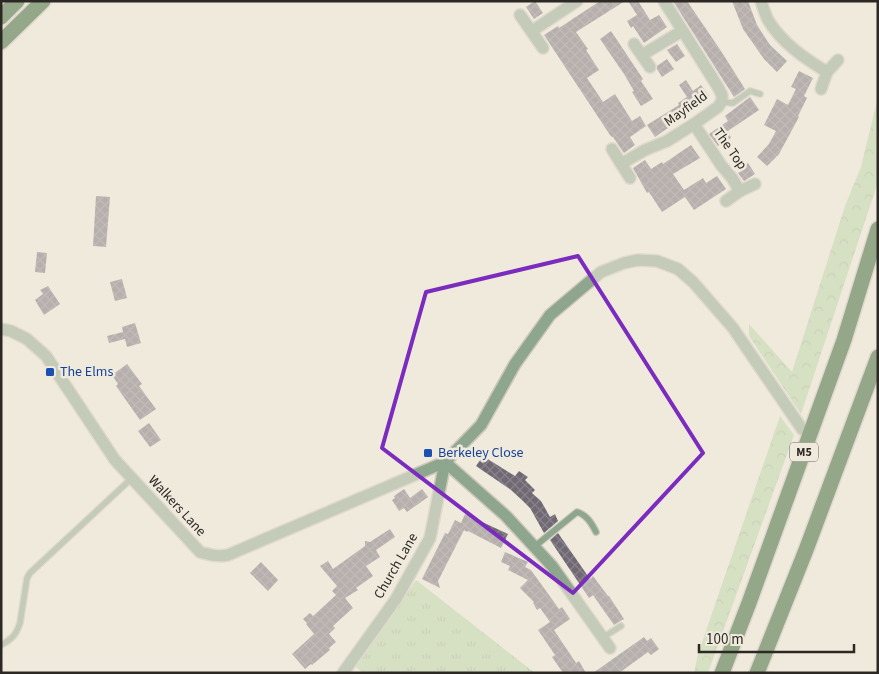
<svg xmlns="http://www.w3.org/2000/svg" width="879" height="674" font-family="'Source Sans 3',sans-serif">
	<style>
		.grass { fill: url(#grass-tufts) }
		.forest { fill: url(#forest-crowns) }
		.building { fill: url(#building-cross-hatch) }
		.lines { fill: none; stroke-linecap: round; stroke-linejoin: round }
		.lane-casing { stroke: #cdc7bc; stroke-width: 8 }
		.street-casing { stroke: #cdc7bc; stroke-width: 14 }
		.highway-casing { stroke: #cdc7bc; stroke-width: 18 }
		.lane { stroke: #8fa68e; stroke-width: 5.5 }
		.street { stroke: #8fa68e; stroke-width: 11 }
		.highway { stroke: #265825; stroke-width: 15 }
		.marked { fill: none; stroke: #7b2cbf; stroke-width: 4; stroke-linejoin: round }
		.transit-dot { fill: #1a4fb4; stroke: #f0eadd; stroke-width: 2 }
		.labels { text-anchor: middle; dominant-baseline: central; stroke-width: 5; stroke-linejoin: round; paint-order: stroke }
		.shield { fill: #f0eadd; stroke: #67635c; stroke-width: 1 }
		.shield-label { font-size: 12px; font-weight: bold; fill: #2c2925 }
		.street-label { font-size: 14px; fill: #2c2925; stroke: #f0eadd }
		.transit-label { font-size: 14px; fill: #164399; stroke: #f0eadd; text-anchor: start }
	</style>
	<defs>
		<pattern id="grass-tufts" width="24" height="20" patternUnits="userSpaceOnUse" patternTransform="scale(1.25)"><rect width="24" height="20" fill="#b7d4a5"/><path d="M3 7l-1-3M5 7V3M7 7l1-3M15 17l-1-3M17 17v-4M19 17l1-3" fill="none" stroke="#9eb68e"/></pattern>
		<pattern id="forest-crowns" width="20" height="18" patternUnits="userSpaceOnUse" patternTransform="scale(1.25)"><rect width="20" height="18" fill="#b7d4a5"/><path d="M2 6a3 3 0 1 1 6 0M12 15a3 3 0 1 1 6 0" fill="none" stroke="#9eb68e"/></pattern>
		<pattern id="building-cross-hatch" width="8" height="8" patternUnits="userSpaceOnUse" patternTransform="scale(1.25)"><rect width="8" height="8" fill="#706974"/><path d="M0 0l8 8M0 8l8-8" fill="none" stroke="#88838a"/></pattern>
	</defs>
	<rect width="100%" height="100%" fill="#f0eadd"/>
	<!-- grass -->
	<polygon class="grass" points="416,580 535,673 363,673 356,667"/>
	<!-- forest -->
	<g class="forest">
		<polygon points="878,97 878,182 801,414 749,336 749,324 792,372 845,206 861,167"/>
		<polygon points="780,416 794,435 708,673 694,673 698,654"/>
	</g>
	<!-- building -->
	<g class="building">
		<polygon points="535,1 543,13 534,19 526,7"/>
		<polygon points="600,1 625,1 576,32 588,49 586,50 599,70 587,78 603,102 615,94 632,121 640,116 646,126 630,137 635,145 624,153 613,137 612,137 610,135 544,35 558,26 559,28"/>
		<polygon points="628,1 638,1 650,20 659,15 667,27 644,43 633,26 631,28 627,21 637,15"/>
		<polygon points="673,1 687,1 721,51 745,89 734,97"/>
		<polygon points="732,1 748,1 757,25 770,45 787,61 777,72 764,59 743,29"/>
		<polygon points="611,31 643,79 641,81 653,99 641,106 632,92 634,91 624,74 600,39"/>
		<polygon points="677,44 685,56 676,62 667,50"/>
		<polygon points="667,59 674,69 662,77 657,69 657,66"/>
		<polygon points="799,71 813,78 804,96 807,98 798,116 799,117 779,154 767,166 757,157 769,144 776,131 764,125 777,99 788,105 796,89 791,87"/>
		<polygon points="686,80 693,91 701,85 709,96 693,107 694,110 655,137 647,125 679,105 678,103 687,97 679,85"/>
		<polygon points="750,97 759,110 728,131 731,138 718,146 709,134 728,121 725,116"/>
		<polygon points="691,145 700,158 673,174 684,190 703,178 706,183 717,176 726,189 694,210 685,197 662,212 649,192 647,193 633,168 645,160 651,169 662,162 663,164"/>
		<polygon points="748,163 755,174 744,181 738,173 742,171 741,168"/>
		<polygon points="96,196 110,197 106,247 93,246"/>
		<polygon points="37,252 47,253 45,273 35,272"/>
		<polygon points="122,279 127,298 115,301 110,282"/>
		<polygon points="48,286 60,304 44,315 35,300 43,294 40,290"/>
		<polygon points="135,323 141,343 127,347 125,339 109,343 107,336 123,332 122,327"/>
		<polygon points="127,364 142,384 139,386 156,409 140,420 116,386 118,384 112,375"/>
		<polygon points="149,423 161,440 150,447 138,431"/>
		<polygon points="483,456 515,476 519,471 528,477 525,480 535,490 532,493 541,501 550,517 555,514 558,521 544,533 530,508 523,501 511,490 476,466"/>
		<polygon points="404,489 410,498 422,489 428,497 407,512 404,508 399,511 392,500 395,498 394,496"/>
		<polygon points="465,514 508,534 501,548 468,531 467,532 464,530 438,581 440,588 422,579 445,533 448,534 455,520 461,523"/>
		<polygon points="390,529 395,537 376,550 380,557 366,566 373,576 356,588 358,590 345,598 353,608 333,626 335,628 329,634 336,642 329,648 330,650 312,665 311,664 305,669 292,654 314,634 306,624 307,623 303,619 310,613 313,616 336,595 332,591 337,586 320,566 328,561 333,569 365,546 365,541 370,542"/>
		<polygon points="558,533 590,579 593,576 608,596 609,596 624,619 614,625 593,595 589,598 550,540"/>
		<polygon points="505,552 528,562 525,567 531,570 559,609 562,607 570,619 554,630 576,663 579,661 586,673 563,673 552,657 555,655 538,630 550,622 540,608 537,610 533,603 534,602 520,588 528,580 508,570 510,566 501,562"/>
		<polygon points="261,562 278,580 268,591 250,573"/>
		<polygon points="644,637 647,641 651,638 659,649 651,655 648,652 619,673 593,673"/>
	</g>
	<g class="lines">
		<defs>
			<g id="lane">
				<polyline points="721,102 733,103 750,91 760,94"/>
				<path d="M534 547 577 512C587 515 592 524 596 532"/>
				<polyline points="602,638 621,626"/>
				<path d="M1 645C12 639 16 635 20 623L27 578 30 573 132 478"/>
			</g>
			<g id="street">
				<path d="M761 1C763 7 765 14 768 20 782 43 804 58 827 72"/>
				<polyline points="520,15 543,48"/>
				<polyline points="532,31 577,1"/>
				<polyline points="634,44 650,67"/>
				<polyline points="642,55 682,31"/>
				<polyline points="821,89 827,72 838,60"/>
				<polyline points="694,124 721,165 732,178 740,191"/>
				<polyline points="612,149 630,178"/>
				<polyline points="621,164 645,150 667,141 694,124 718,107 722,101 722,95 718,87 664,1"/>
				<polyline points="726,201 740,191 755,184"/>
				<path d="M1 329 11 331 27 339 46 356 115 460 200 552C210 555 217 557 228 555L445 462 481 425 515 364 550 315 601 272 624 263 638 260 657 261 678 269 693 282 733 328 802 429"/>
				<polyline points="445,462 506,516 552,566 610,648"/>
				<polyline points="343,673 396,599 430,538 445,462"/>
			</g>
			<g id="highway">
				<polyline points="1,17 17,1"/>
				<polyline points="1,42 43,1"/>
				<polyline points="722,673 749,603 844,340 878,229"/>
				<polyline points="757,673 806,550 878,357"/>
			</g>
		</defs>
		<!-- lane casing -->
		<use href="#lane" class="lane-casing"/>
		<!-- street casing -->
		<use href="#street" class="street-casing"/>
		<!-- highway casing -->
		<use href="#highway" class="highway-casing"/>
		<!-- lane -->
		<use href="#lane" class="lane"/>
		<!-- street -->
		<use href="#street" class="street"/>
		<!-- highway -->
		<use href="#highway" class="highway"/>
	</g>
	<!-- marked area -->
	<path d="M0 0H879V674H0ZM578 256 703 453 573 593 382 448 426 292Z" fill="#f0eadd" fill-opacity=".55" fill-rule="evenodd"/>
	<path class="marked" d="M578 256 703 453 573 593 382 448 426 292Z"/>
	<!-- markers -->
	<g class="transit-dot">
		<rect x="45" y="367" width="10" height="10" rx="2.5"/>
		<rect x="423" y="448" width="10" height="10" rx="2.5"/>
	</g>
	<g class="labels">
		<!-- shield labels -->
		<rect class="shield" x="790" y="442.5" width="28" height="19" rx="4"/>
		<g class="shield-label">
			<text x="804" y="452">M5</text>
		</g>
		<!-- street labels -->
		<g class="street-label">
			<text transform="translate(686 109) rotate(-36)">Mayfield</text>
			<text transform="translate(730 149) rotate(55)">The Top</text>
			<text transform="translate(177 506) rotate(47)">Walkers Lane</text>
			<text transform="translate(396 566) rotate(-60)">Church Lane</text>
		</g>
		<!-- transit labels -->
		<g class="transit-label">
			<text x="60" y="372">The Elms</text>
			<text x="438" y="453">Berkeley Close</text>
		</g>
	</g>
	<!-- border -->
	<rect width="879" height="674" fill="none" stroke="#2c2925" stroke-width="5"/>
	<!-- scale -->
	<path d="M699 644v8h155v-8" fill="none" stroke="#2c2925" stroke-width="2.5"/>
	<text x="706" y="644" font-size="15" fill="#2c2925" stroke="#f0eadd" stroke-width="4" paint-order="stroke">100 m</text>
</svg>
